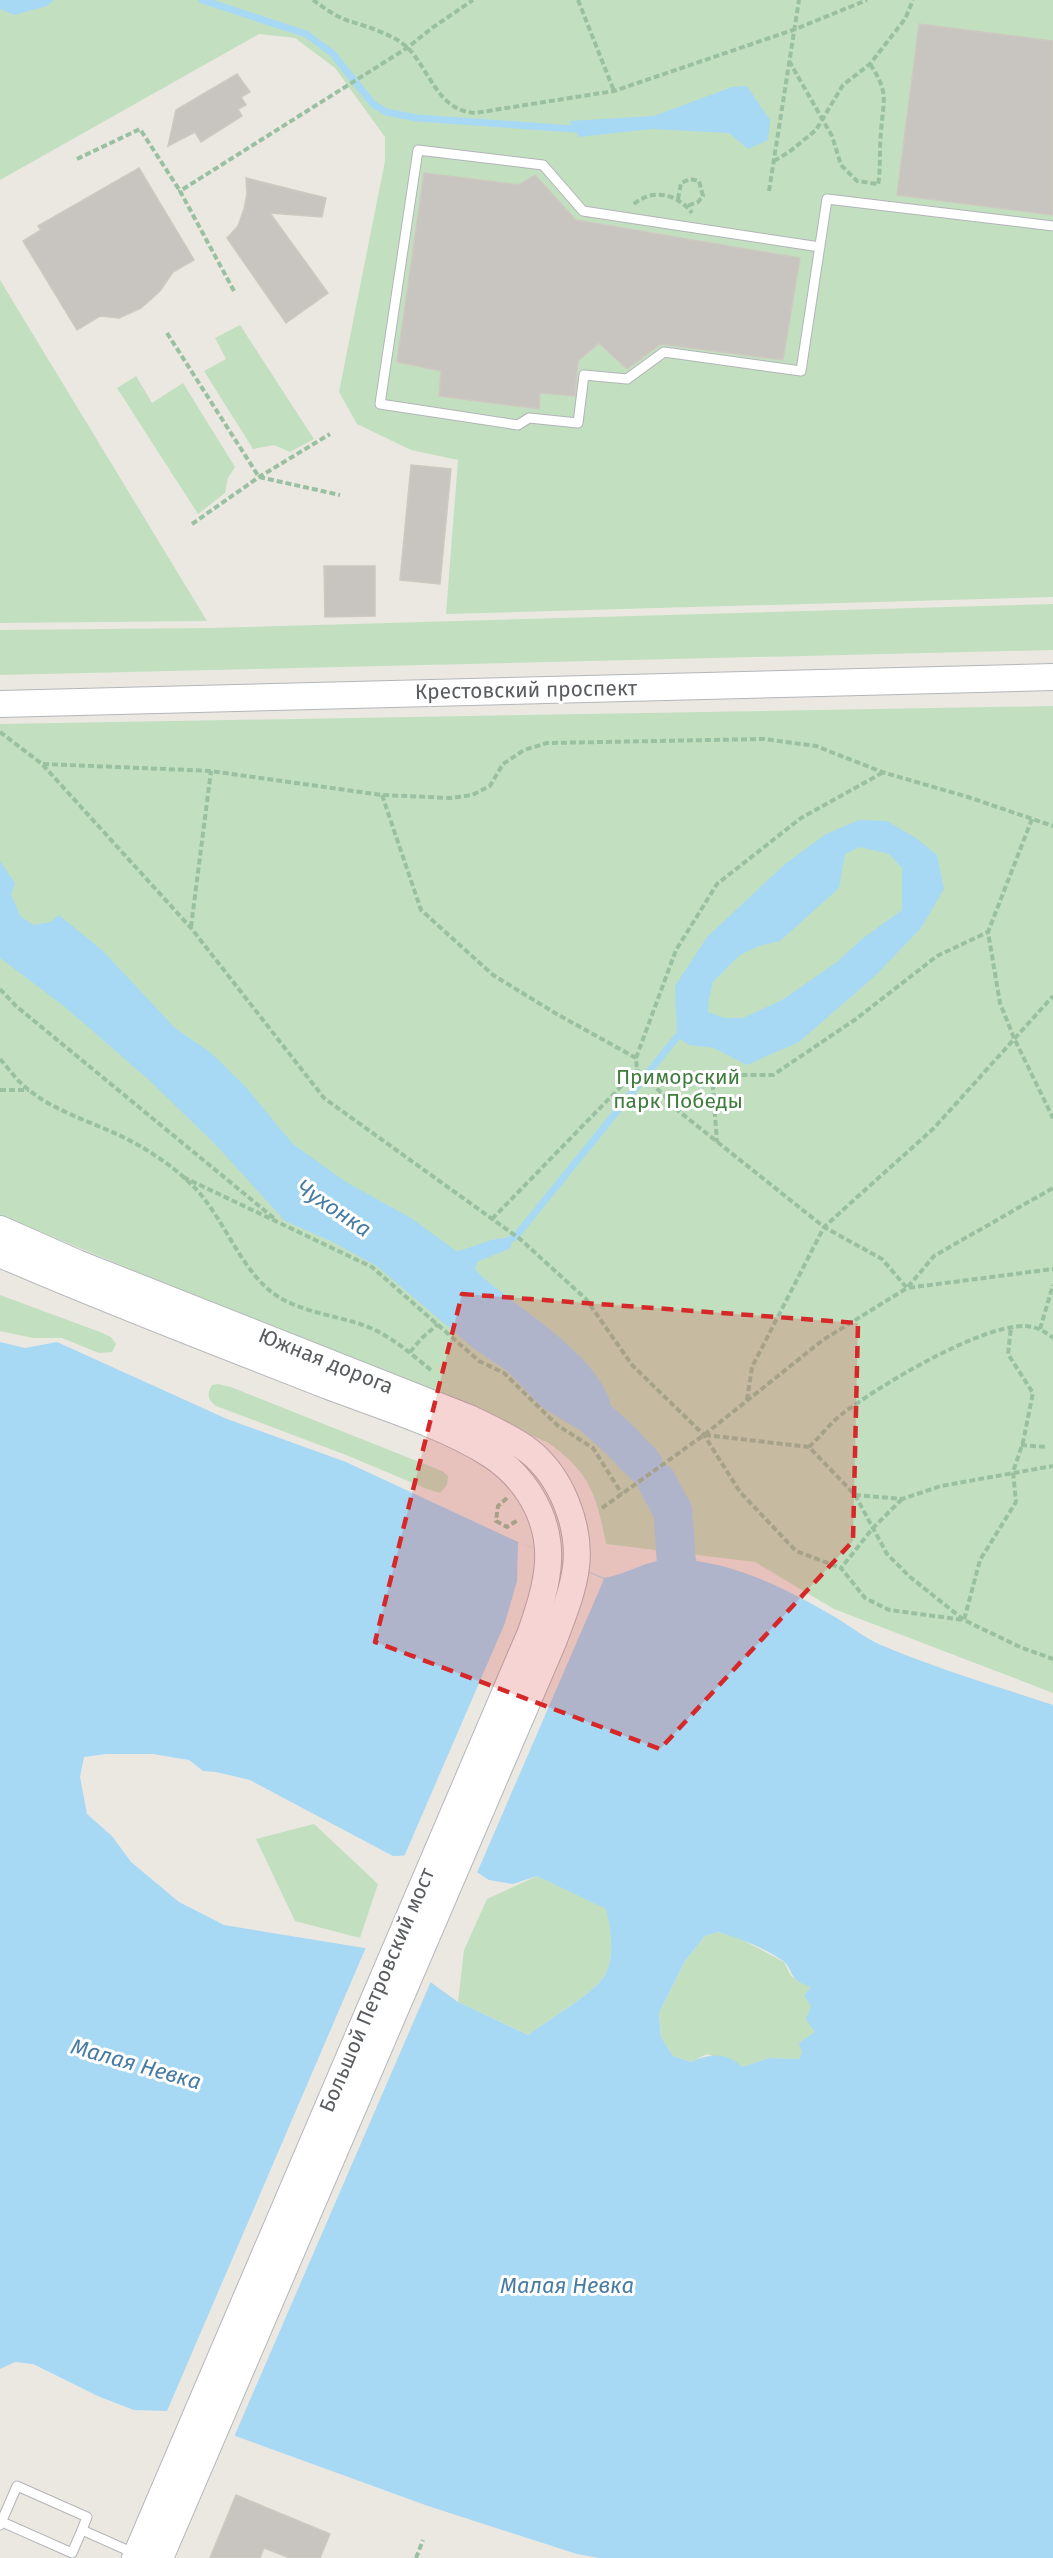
<svg xmlns="http://www.w3.org/2000/svg" width="1053" height="2558" font-family="'Fira Sans',sans-serif">
	<style>
		.green { fill: #c2e0c0 }
		.water { fill: #a7d8f4; fill-rule: evenodd }
		.pier { fill: #ebe8e1 }
		.lines { fill: none; stroke-linecap: round; stroke-linejoin: round }
		.stream { stroke: #a7d8f4; stroke-width: 7 }
		.river { stroke: #a7d8f4; stroke-width: 39 }
		.building { fill: #c8c5c0; stroke: #cec9c0; stroke-width: 1.5 }
		.lane-casing { stroke: #b2b4b7; stroke-width: 11 }
		.secondary-casing { stroke: #b3b6ba; stroke-width: 28 }
		.path { stroke: #9ac0a2; stroke-width: 4; stroke-dasharray: 6 3; stroke-linecap: butt }
		.lane { stroke: #fff; stroke-width: 9 }
		.secondary { stroke: #fff; stroke-width: 26 }
		.marked { fill: #d62828; fill-opacity: 0.2; stroke: #d62828; stroke-width: 4.5; stroke-dasharray: 12 8; stroke-linejoin: round }
		.labels { text-anchor: middle; dominant-baseline: central; stroke-width: 6; stroke-linejoin: round; paint-order: stroke }
		.street-label { font-size: 21px; fill: #5a5d60; stroke: #fff }
		.park-label { font-size: 21px; fill: #3f7c3d; stroke: #fff }
		.water-label { font-size: 22px; font-style: italic; fill: #487ba3; stroke: #fff }
	</style>
	<rect width="100%" height="100%" fill="#ebe8e1"/>
	<!-- green -->
	<g class="green">
		<polygon points="0,0 1053,0 1053,597 446,614 458,460 411,450 357,424 339,392 385,161 385,137 335,68 295,38 259,34 0,180"/>
		<polygon points="0,280 207,621 0,623"/>
		<polygon points="240,325 314,439 290,452 274,445 253,449 204,371 226,359 215,338"/>
		<polygon points="136,376 152,403 183,383 235,467 228,478 225,493 198,514 117,388"/>
		<polygon points="1053,604 1053,650 0,675 0,630 210,628"/>
		<path d="M1053 706V1693L834 1609 755 1562 606 1544C597 1495 589 1471 547 1442L0 1215V724Z"/>
		<polygon points="0,1295 100,1332 111,1337 116,1344 112,1352 99,1353 62,1338 33,1338 0,1331"/>
		<path d="M218 1384 231 1387 442 1471 448 1476 447 1485 440 1493 427 1489 346 1455 216 1406C207 1399 207 1394 212 1385Z"/>
		<polygon points="314,1824 378,1884 360,1938 295,1921 256,1839"/>
		<path d="M537 1876 607 1909C611 1929 616 1959 603 1978 593 1993 546 2022 528 2035L458 2002 464 1950 487 1899Z"/>
		<polygon points="717,1932 737,1937 784,1962 791,1976 812,1987 811,2006 816,2032 799,2059 769,2058 742,2067 707,2054 691,2062 673,2056 661,2037 659,2013 685,1961 705,1936"/>
	</g>
	<!-- water -->
	<g class="water">
		<polygon points="0,0 54,0 47,6 14,15 0,9"/>
		<polygon points="747,86 770,120 768,140 748,149 729,133 651,129 579,137 569,121 654,116 732,87"/>
		<path d="M859 820 887 821 916 838 937 855 944 889 921 928 874 977 799 1042 747 1065 714 1048 689 1045 677 1037 675 986 707 937 784 865 826 834ZM860 847 889 854 902 868V910L862 939 837 962 782 1000 743 1018H724L708 1012 709 999 713 982 740 955 759 946 780 941 839 888 845 854Z"/>
		<path d="M0 861 15 883 11 895 21 917 34 925 50 922 59 915 103 951 175 1028 210 1052 245 1086 293 1144 346 1182 411 1218 456 1251C470 1250 499 1233 511 1240V1248L477 1262 475 1269C486 1282 501 1291 514 1302 545 1325 598 1363 610 1401 611 1407 611 1414 611 1420L605 1427 581 1431 543 1408 507 1371 473 1348 378 1267 333 1242 285 1221 215 1144 149 1080 65 1007 0 958Z"/>
		<path d="M0 1342 25 1348 57 1342 227 1419 346 1462 518 1542 604 1578C629 1574 652 1557 678 1559 734 1562 787 1589 835 1617 850 1626 865 1638 881 1645 937 1669 996 1686 1053 1705V2558H600L577 2554 428 2506 167 2411 134 2410 100 2397 33 2364 15 2362 0 2369ZM106 1754H153L189 1760 203 1771 216 1772 250 1780 393 1856 449 1854 489 1880 513 1884 537 1876 606 1909C611 1929 616 1959 603 1978 593 1993 546 2022 528 2035L458 2002 389 1952 224 1925 179 1902 131 1862 112 1836 87 1814 80 1777 84 1757ZM718 1932C739 1938 763 1947 782 1960 795 1969 786 1979 811 1987L804 1995 811 2006 806 2019 815 2032 799 2043 802 2053 799 2059 769 2058 742 2067C728 2052 709 2053 691 2062L673 2056 661 2037 659 2013 685 1961 705 1936Z"/>
	</g>
	<!-- pier -->
	<g class="pier">
		<polygon points="518,1542 604,1579 476,1875 448,1857 403,1859 505,1623 517,1581"/>
		<polygon points="367,1945 390,1949 432,1979 234,2437 167,2411"/>
	</g>
	<g class="lines">
		<!-- stream -->
		<g class="stream">
			<polyline points="202,0 306,34 332,53 373,104 386,112 417,118 574,129"/>
			<polyline points="504,1243 516,1236 677,1037"/>
		</g>
		<!-- river -->
		<g class="river">
			<polyline points="565,1391 617,1437 643,1464"/>
			<polyline points="657,1482 673,1512 676,1558 687,1610"/>
		</g>
	</g>
	<!-- building -->
	<g class="building">
		<polygon points="919,24 1053,41 1053,215 897,195"/>
		<polygon points="237,74 250,92 241,97 246,105 238,109 242,116 201,142 195,132 168,146 176,110"/>
		<polygon points="139,168 194,260 173,272 160,291 141,308 119,318 100,316 77,330 23,241 41,230 38,226"/>
		<polygon points="424,173 519,185 535,175 576,220 800,258 783,360 661,344 627,369 599,343 578,361 575,396 540,393 539,409 439,396 441,371 397,362"/>
		<polygon points="246,178 326,198 322,217 270,213 328,293 286,323 227,238 238,226 244,209 247,194"/>
		<polygon points="411,465 451,469 440,584 400,580"/>
		<polygon points="324,566 375,566 375,616 325,617"/>
		<polygon points="236,2495 330,2534 320,2558 290,2558 264,2548 260,2558 210,2558"/>
	</g>
	<g class="lines">
		<defs>
			<g id="lane">
				<polyline points="820,247 583,211 543,165 418,150 380,404 518,425 529,418 578,423 584,375 627,379 664,352 801,371 827,199 1053,226"/>
				<polyline points="0,2521 72,2553 82,2530 136,2554"/>
				<polyline points="0,2525 17,2486 87,2517 82,2530"/>
			</g>
			<g id="secondary">
				<polyline points="0,704 1053,677"/>
				<path d="M0 1229 77 1263 469 1418C489 1428 511 1437 529 1451 561 1476 581 1526 576 1567 573 1592 562 1618 553 1642L160 2558"/>
				<path d="M0 1254C108 1301 219 1343 328 1386 378 1405 447 1426 491 1455 506 1465 520 1479 529 1493 560 1541 548 1583 531 1632L135 2558"/>
			</g>
		</defs>
		<!-- lane casing -->
		<use href="#lane" class="lane-casing"/>
		<!-- secondary casing -->
		<use href="#secondary" class="secondary-casing"/>
		<!-- path -->
		<g class="path">
			<path d="M313 0C324 8 337 17 349 21 368 27 393 34 408 48 431 72 437 110 475 113L614 91 793 30 867 0"/>
			<polyline points="578,0 614,91"/>
			<polyline points="789,61 832,136 841,165 857,181 878,184"/>
			<path d="M870 64C890 94 883 100 881 132 879 150 881 168 878 185"/>
			<polyline points="77,159 140,129 180,191"/>
			<polyline points="774,161 789,152 816,130 843,85 870,64 905,19 913,0"/>
			<polyline points="769,191 799,0"/>
			<polyline points="678,199 681,183 690,179 699,181 703,196 698,202 687,206"/>
			<path d="M634 204C653 188 678 194 692 213"/>
			<polyline points="234,291 180,191 407,48 432,28 473,0"/>
			<polyline points="167,333 259,477 340,495"/>
			<polyline points="192,524 259,477 330,434"/>
			<polyline points="0,732 42,764 191,928 324,1098 520,1239 586,1299 632,1365 704,1435 740,1492 796,1551 841,1568"/>
			<polyline points="43,764 211,771 382,795 451,798 472,795 490,786 503,764 524,750 547,743 764,739 816,746 882,772 968,797 1053,826"/>
			<polyline points="382,795 421,910 493,975 555,1013 636,1058 637,1070 652,1083 676,1109 824,1227 882,1259 907,1288 1053,1269"/>
			<polyline points="1032,819 988,932 1000,1003 1014,1038 1053,1118"/>
			<polyline points="191,927 211,771"/>
			<polyline points="0,989 16,1006 275,1219"/>
			<polyline points="636,1058 676,950 717,884 801,818 882,773"/>
			<path d="M0 1059C8 1068 15 1078 24 1086 51 1110 89 1121 121 1136 147 1149 172 1165 192 1185 225 1217 242 1277 282 1299 306 1312 335 1316 360 1324 388 1333 410 1353 432 1371"/>
			<polyline points="712,1075 717,1142"/>
			<polyline points="652,1083 712,1075 773,1075 856,1019 937,956 988,932"/>
			<polyline points="0,1090 29,1090"/>
			<polyline points="183,1177 372,1267 479,1361 504,1373 557,1425 593,1448 622,1494"/>
			<polyline points="492,1219 637,1070"/>
			<polyline points="1040,1329 1053,1285"/>
			<polyline points="410,1352 422,1338 438,1324"/>
			<polyline points="747,1400 752,1367 824,1227 934,1128 1053,996"/>
			<polyline points="705,1435 809,1447 855,1495 887,1554 910,1577 964,1620 1020,1647 1053,1659"/>
			<polyline points="1021,1445 1047,1447"/>
			<path d="M809 1447C820 1437 830 1423 842 1414 879 1386 978 1326 1024 1326 1035 1326 1045 1331 1053 1338"/>
			<polyline points="855,1495 902,1499 941,1486 1053,1466"/>
			<polyline points="507,1498 498,1506 496,1521 507,1527 518,1520"/>
			<polyline points="902,1499 873,1528 841,1568 865,1598 889,1610 964,1620 980,1560 1016,1502 1013,1472 1023,1442 1033,1393 1008,1354 1011,1327"/>
			<polyline points="602,1508 704,1435 823,1340 907,1288 934,1256 1053,1188"/>
			<polyline points="416,2558 423,2540"/>
		</g>
		<!-- lane -->
		<use href="#lane" class="lane"/>
		<!-- secondary -->
		<use href="#secondary" class="secondary"/>
	</g>
	<!-- marked area -->
	<path class="marked" d="M462 1294 858 1323 853 1541 660 1749 375 1642Z"/>
	<g class="labels">
		<!-- street labels -->
		<g class="street-label">
			<text transform="translate(526 690) rotate(-1)">Крестовский проспект</text>
			<text transform="translate(326 1361) rotate(22)">Южная дорога</text>
			<text transform="translate(377 1990) rotate(-67)">Большой Петровский мост</text>
		</g>
		<!-- park labels -->
		<g class="park-label">
			<text x="678" y="1077">Приморский<tspan x="678" dy="24">парк Победы</tspan></text>
		</g>
		<!-- water labels -->
		<g class="water-label">
			<text transform="translate(334 1208) rotate(34)">Чухонка</text>
			<text transform="translate(136 2064) rotate(16)">Малая Невка</text>
			<text x="567" y="2285">Малая Невка</text>
		</g>
	</g>
</svg>
